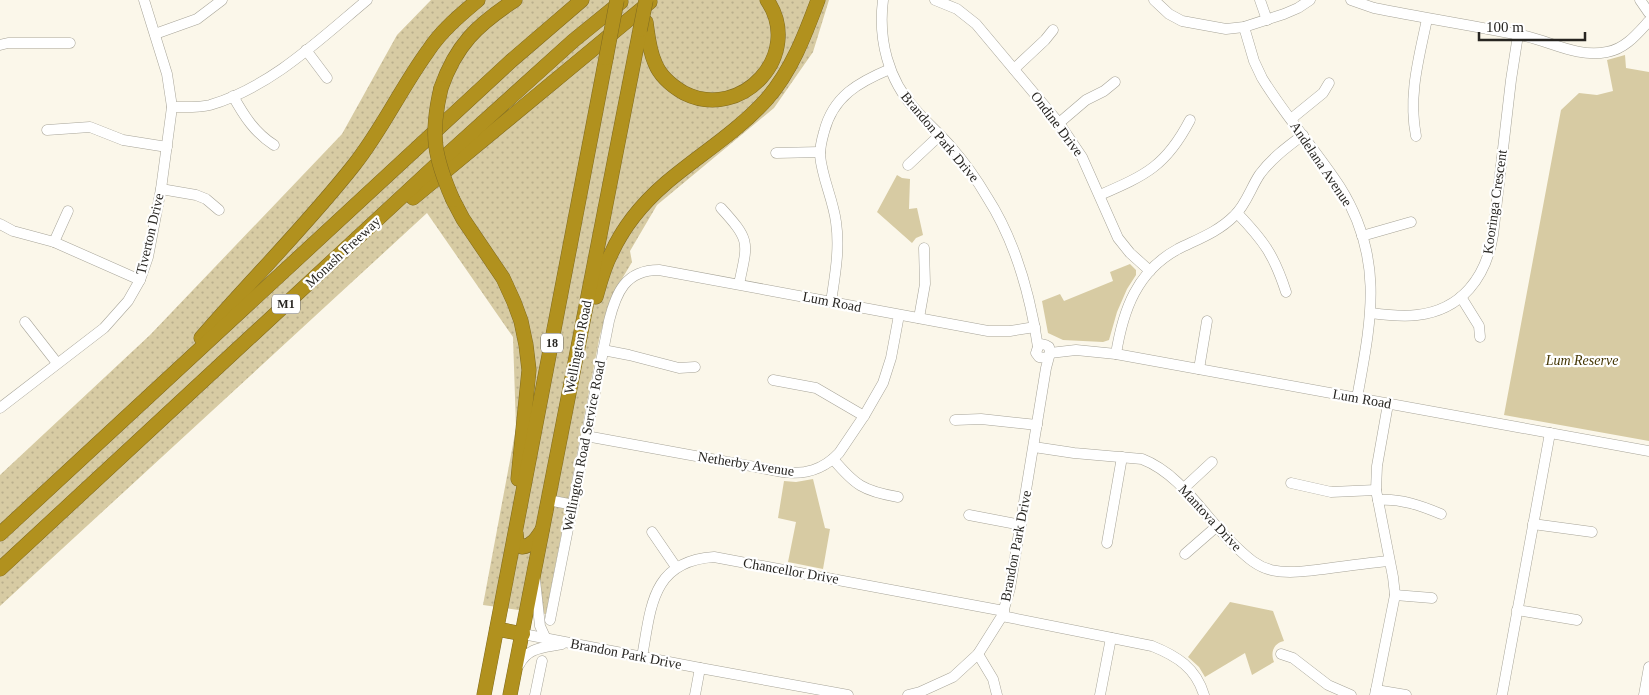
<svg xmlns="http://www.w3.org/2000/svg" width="1649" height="695" font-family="Georgia,serif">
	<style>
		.grass { fill: url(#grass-dots) }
		.park { fill: #d7cba3 }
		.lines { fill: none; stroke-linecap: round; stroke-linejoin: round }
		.minor-casing { stroke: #a7a498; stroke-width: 11 }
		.highway-casing { stroke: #816b1f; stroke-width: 15 }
		.minor { stroke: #fff; stroke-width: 10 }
		.highway { stroke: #b1911e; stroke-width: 14 }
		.highway-bridge-casing { stroke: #816b1f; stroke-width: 15; stroke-linecap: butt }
		.highway-bridge { stroke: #b1911e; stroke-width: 14 }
		.labels { text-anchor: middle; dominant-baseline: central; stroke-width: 4.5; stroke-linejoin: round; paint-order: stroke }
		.shield { fill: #fff; stroke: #686664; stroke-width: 1 }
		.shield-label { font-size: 12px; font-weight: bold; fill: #272521 }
		.street-label { font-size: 14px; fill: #272521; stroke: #fff }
		.park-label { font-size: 14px; font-style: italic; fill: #433503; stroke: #fff }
	</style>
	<defs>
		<pattern id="grass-dots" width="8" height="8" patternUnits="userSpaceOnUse" patternTransform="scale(1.25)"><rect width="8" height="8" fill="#d7cba3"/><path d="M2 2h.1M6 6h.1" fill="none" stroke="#b9ae8c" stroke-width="1.8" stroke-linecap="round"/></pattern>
	</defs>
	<rect width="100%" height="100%" fill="#fbf7ea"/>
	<!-- grass -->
	<polygon class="grass" points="431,0 829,0 813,52 774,108 657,205 630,251 632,262 613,294 600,335 546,614 483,605 516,428 513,337 427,213 0,606 0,475 150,335 342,134 397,35"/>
	<!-- park -->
	<g class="park">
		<polygon points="1625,55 1626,68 1649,72 1649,441 1504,415 1561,110 1579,93 1597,95 1613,91 1607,60"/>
		<polygon points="897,175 902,178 910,179 909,209 917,208 923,235 916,238 912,243 877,212"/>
		<polygon points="1130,264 1136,270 1136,275 1127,289 1117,312 1109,340 1103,342 1063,340 1048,333 1042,301 1060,294 1064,301 1113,281 1110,272"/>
		<polygon points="813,479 825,528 830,529 823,569 788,562 796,522 778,518 784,481 796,482"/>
		<path d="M1230 602 1273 611 1284 641C1274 643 1270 652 1274 662L1252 675 1245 653 1205 677 1199 667 1188 657Z"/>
	</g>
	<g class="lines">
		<defs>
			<g id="minor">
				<path d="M883 0C878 39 888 80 915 109 927 123 940 134 952 148 965 163 977 180 987 197 1016 242 1030 294 1038 347"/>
				<polyline points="935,0 957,9 976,24 1059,123 1082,157 1118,238 1130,253 1150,271"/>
				<polyline points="1154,0 1169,14 1182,21 1226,29 1244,27 1284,14 1298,8 1310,0"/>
				<polyline points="1260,0 1267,20"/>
				<path d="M1351 0 1374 8C1424 18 1475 26 1525 36 1552 42 1578 58 1607 52 1625 49 1637 34 1649 21"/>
				<polyline points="1640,0 1649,13"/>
				<path d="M1244 27 1254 61 1262 78C1285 116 1316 150 1340 187 1385 259 1371 321 1357 398"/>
				<polyline points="155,34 197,19 222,0"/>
				<polyline points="0,45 8,43 70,43"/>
				<polyline points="306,50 327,78"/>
				<polyline points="1014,69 1045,40 1053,30"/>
				<path d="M233 96C244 116 255 133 274 145"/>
				<path d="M172 107C184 107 198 108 210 105 271 87 319 40 367 0"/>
				<polyline points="1291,119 1323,93 1329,83"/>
				<polyline points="1059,123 1086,100 1104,91 1115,82"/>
				<polyline points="47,130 90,127 123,140 167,147"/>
				<path d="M1416 136C1408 95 1419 58 1427 19"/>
				<polyline points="776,153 820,152"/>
				<polyline points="908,165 940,135"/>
				<polyline points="161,189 196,195 206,199 219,210"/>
				<path d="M1100 195C1146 175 1166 166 1190 120"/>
				<path d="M721 208C751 241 748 242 739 284"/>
				<path d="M1237 213C1264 241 1274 255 1286 292"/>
				<polyline points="0,224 13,231 54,242 140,280"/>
				<polyline points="1362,236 1411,222"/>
				<polyline points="54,242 68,211"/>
				<polyline points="1461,297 1479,326 1480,337"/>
				<path d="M831 302C835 275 840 249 836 222 833 199 822 178 820 155 820 147 822 139 824 132 833 96 859 82 890 69"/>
				<path d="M1371 313C1386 315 1402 317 1417 315 1462 310 1486 277 1493 235L1511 80 1518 35"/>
				<polyline points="919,318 925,284 924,248"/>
				<polyline points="25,322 57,363"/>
				<polyline points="603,350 629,355 679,368 695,367"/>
				<polyline points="1050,353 1076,350 1116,354 1649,451"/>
				<path d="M1116 354C1123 310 1137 271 1178 249 1198 239 1218 232 1234 216 1246 205 1251 187 1260 174 1272 158 1287 147 1303 135"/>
				<polyline points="1199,369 1207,321"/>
				<polyline points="773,380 816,388 864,416"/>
				<polyline points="0,408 104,328 128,301 140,280 148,257 161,189 172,107 167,74 144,0"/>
				<polyline points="955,420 981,419 1037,425"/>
				<path d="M586 436 783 472C805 475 823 470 839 453L864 416 883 383 891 358 899 315"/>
				<path d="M1034 447 1074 453 1142 459C1181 474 1204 516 1233 544 1245 555 1255 566 1271 570 1288 574 1307 571 1324 569 1346 566 1368 563 1389 561"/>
				<path d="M833 459C855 485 863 491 898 497"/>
				<polyline points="1291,483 1331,492 1376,490"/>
				<polyline points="1184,488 1212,462"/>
				<polyline points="548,500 574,505"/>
				<path d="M1378 500C1400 498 1422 506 1441 514"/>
				<polyline points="969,515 1021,525"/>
				<polyline points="1533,524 1592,532"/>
				<polyline points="652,532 676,567"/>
				<polyline points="1107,543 1122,457"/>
				<polyline points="1185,554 1216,527"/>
				<polyline points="535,580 540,626 546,639"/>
				<polyline points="1395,595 1432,598"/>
				<polyline points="1517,610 1577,620"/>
				<path d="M1002 616 1152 646C1177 656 1196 668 1204 695"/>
				<path d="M550 620 609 321C616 293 625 270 659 270L988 331H1010L1035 327"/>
				<polyline points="523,634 700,668 848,695"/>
				<polyline points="978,654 993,679 997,695"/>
				<polyline points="1281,654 1293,658 1328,685 1351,695"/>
				<path d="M642 657C651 608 651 561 714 557L1004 611"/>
				<path d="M519 665C528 647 543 648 562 644"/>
				<polyline points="1376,690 1406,695"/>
				<polyline points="535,695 542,661"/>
				<polyline points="695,695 700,668"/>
				<path d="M908 695 920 692 953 677 978 654 1002 616 1010 588 1046 368 1050 353 1049 347C1045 344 1041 343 1038 347L1036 353 1039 357 1046 358 1049 355"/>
				<polyline points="1100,695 1111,638"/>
				<polyline points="1375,695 1395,595 1393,577 1376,490 1377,466 1388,404"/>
				<polyline points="1502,695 1550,433"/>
				<polyline points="1644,695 1649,667"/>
			</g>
			<g id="highway">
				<path d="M646 22C648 36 649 50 655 63 660 76 672 86 684 93 742 122 804 54 767 0"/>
				<path d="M441 88C456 45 477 25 515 0"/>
				<polyline points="413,198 650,2"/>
				<polyline points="453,200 463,219 503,278 514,302 521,321 526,345 529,370 518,479"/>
				<path d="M596 297C600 283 604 267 611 254 623 227 644 202 666 183 699 155 737 132 766 100 791 72 805 35 818 0"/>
				<path d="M201 338C251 280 306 226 354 165 382 130 401 88 428 51 441 31 460 15 478 0"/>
				<path d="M516 533 517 542 522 547C532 546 537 538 542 530"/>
				<polyline points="0,534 511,61 582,0"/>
				<polyline points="0,569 449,153 573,41 621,2"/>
				<polyline points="497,629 523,634"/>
				<polyline points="484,695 606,58"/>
				<polyline points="510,695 640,30"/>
			</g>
		</defs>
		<!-- minor casing -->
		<use href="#minor" class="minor-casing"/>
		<!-- highway casing -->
		<use href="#highway" class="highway-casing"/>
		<!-- minor -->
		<use href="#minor" class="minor"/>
		<!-- highway -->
		<use href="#highway" class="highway"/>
		<defs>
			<g id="highway-bridge">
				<polyline points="640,30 646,0"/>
				<polyline points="606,58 617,0"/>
				<path d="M441 88C430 134 434 157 453 200"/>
			</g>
		</defs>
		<!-- highway-bridge casing -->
		<use href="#highway-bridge" class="highway-bridge-casing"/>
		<!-- highway-bridge -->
		<use href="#highway-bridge" class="highway-bridge"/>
	</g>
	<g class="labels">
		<!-- shield labels -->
		<g class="shield">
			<rect x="272" y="294.5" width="28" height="19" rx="4"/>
			<rect x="541" y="333.5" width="22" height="19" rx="4"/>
		</g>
		<g class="shield-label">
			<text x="286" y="304">M1</text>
			<text x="552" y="343">18</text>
		</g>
		<!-- street labels -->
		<g class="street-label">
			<text transform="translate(1057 124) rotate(53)">Ondine Drive</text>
			<text transform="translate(940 137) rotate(50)">Brandon Park Drive</text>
			<text transform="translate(1321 164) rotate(56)">Andelana Avenue</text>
			<text transform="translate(1495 202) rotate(-82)">Kooringa Crescent</text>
			<text transform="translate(150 234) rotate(-77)">Tiverton Drive</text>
			<text transform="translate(343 252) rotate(-43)">Monash Freeway</text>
			<text transform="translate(832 302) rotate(11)">Lum Road</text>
			<text transform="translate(578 347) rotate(-79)">Wellington Road</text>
			<text transform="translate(1362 399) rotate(10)">Lum Road</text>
			<text transform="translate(584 446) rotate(-79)">Wellington Road Service Road</text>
			<text transform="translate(746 464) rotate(9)">Netherby Avenue</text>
			<text transform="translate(1210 518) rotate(47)">Mantova Drive</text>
			<text transform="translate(1016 546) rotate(-79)">Brandon Park Drive</text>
			<text transform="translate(791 571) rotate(10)">Chancellor Drive</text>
			<text transform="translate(626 654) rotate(11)">Brandon Park Drive</text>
		</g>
		<!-- park labels -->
		<g class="park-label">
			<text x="1582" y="360">Lum Reserve</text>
		</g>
	</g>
	<!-- scale -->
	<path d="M1479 32v8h106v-8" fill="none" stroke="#272521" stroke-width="2.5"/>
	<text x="1486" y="32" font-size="15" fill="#272521" stroke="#ffffff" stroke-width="4" paint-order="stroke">100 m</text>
</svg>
